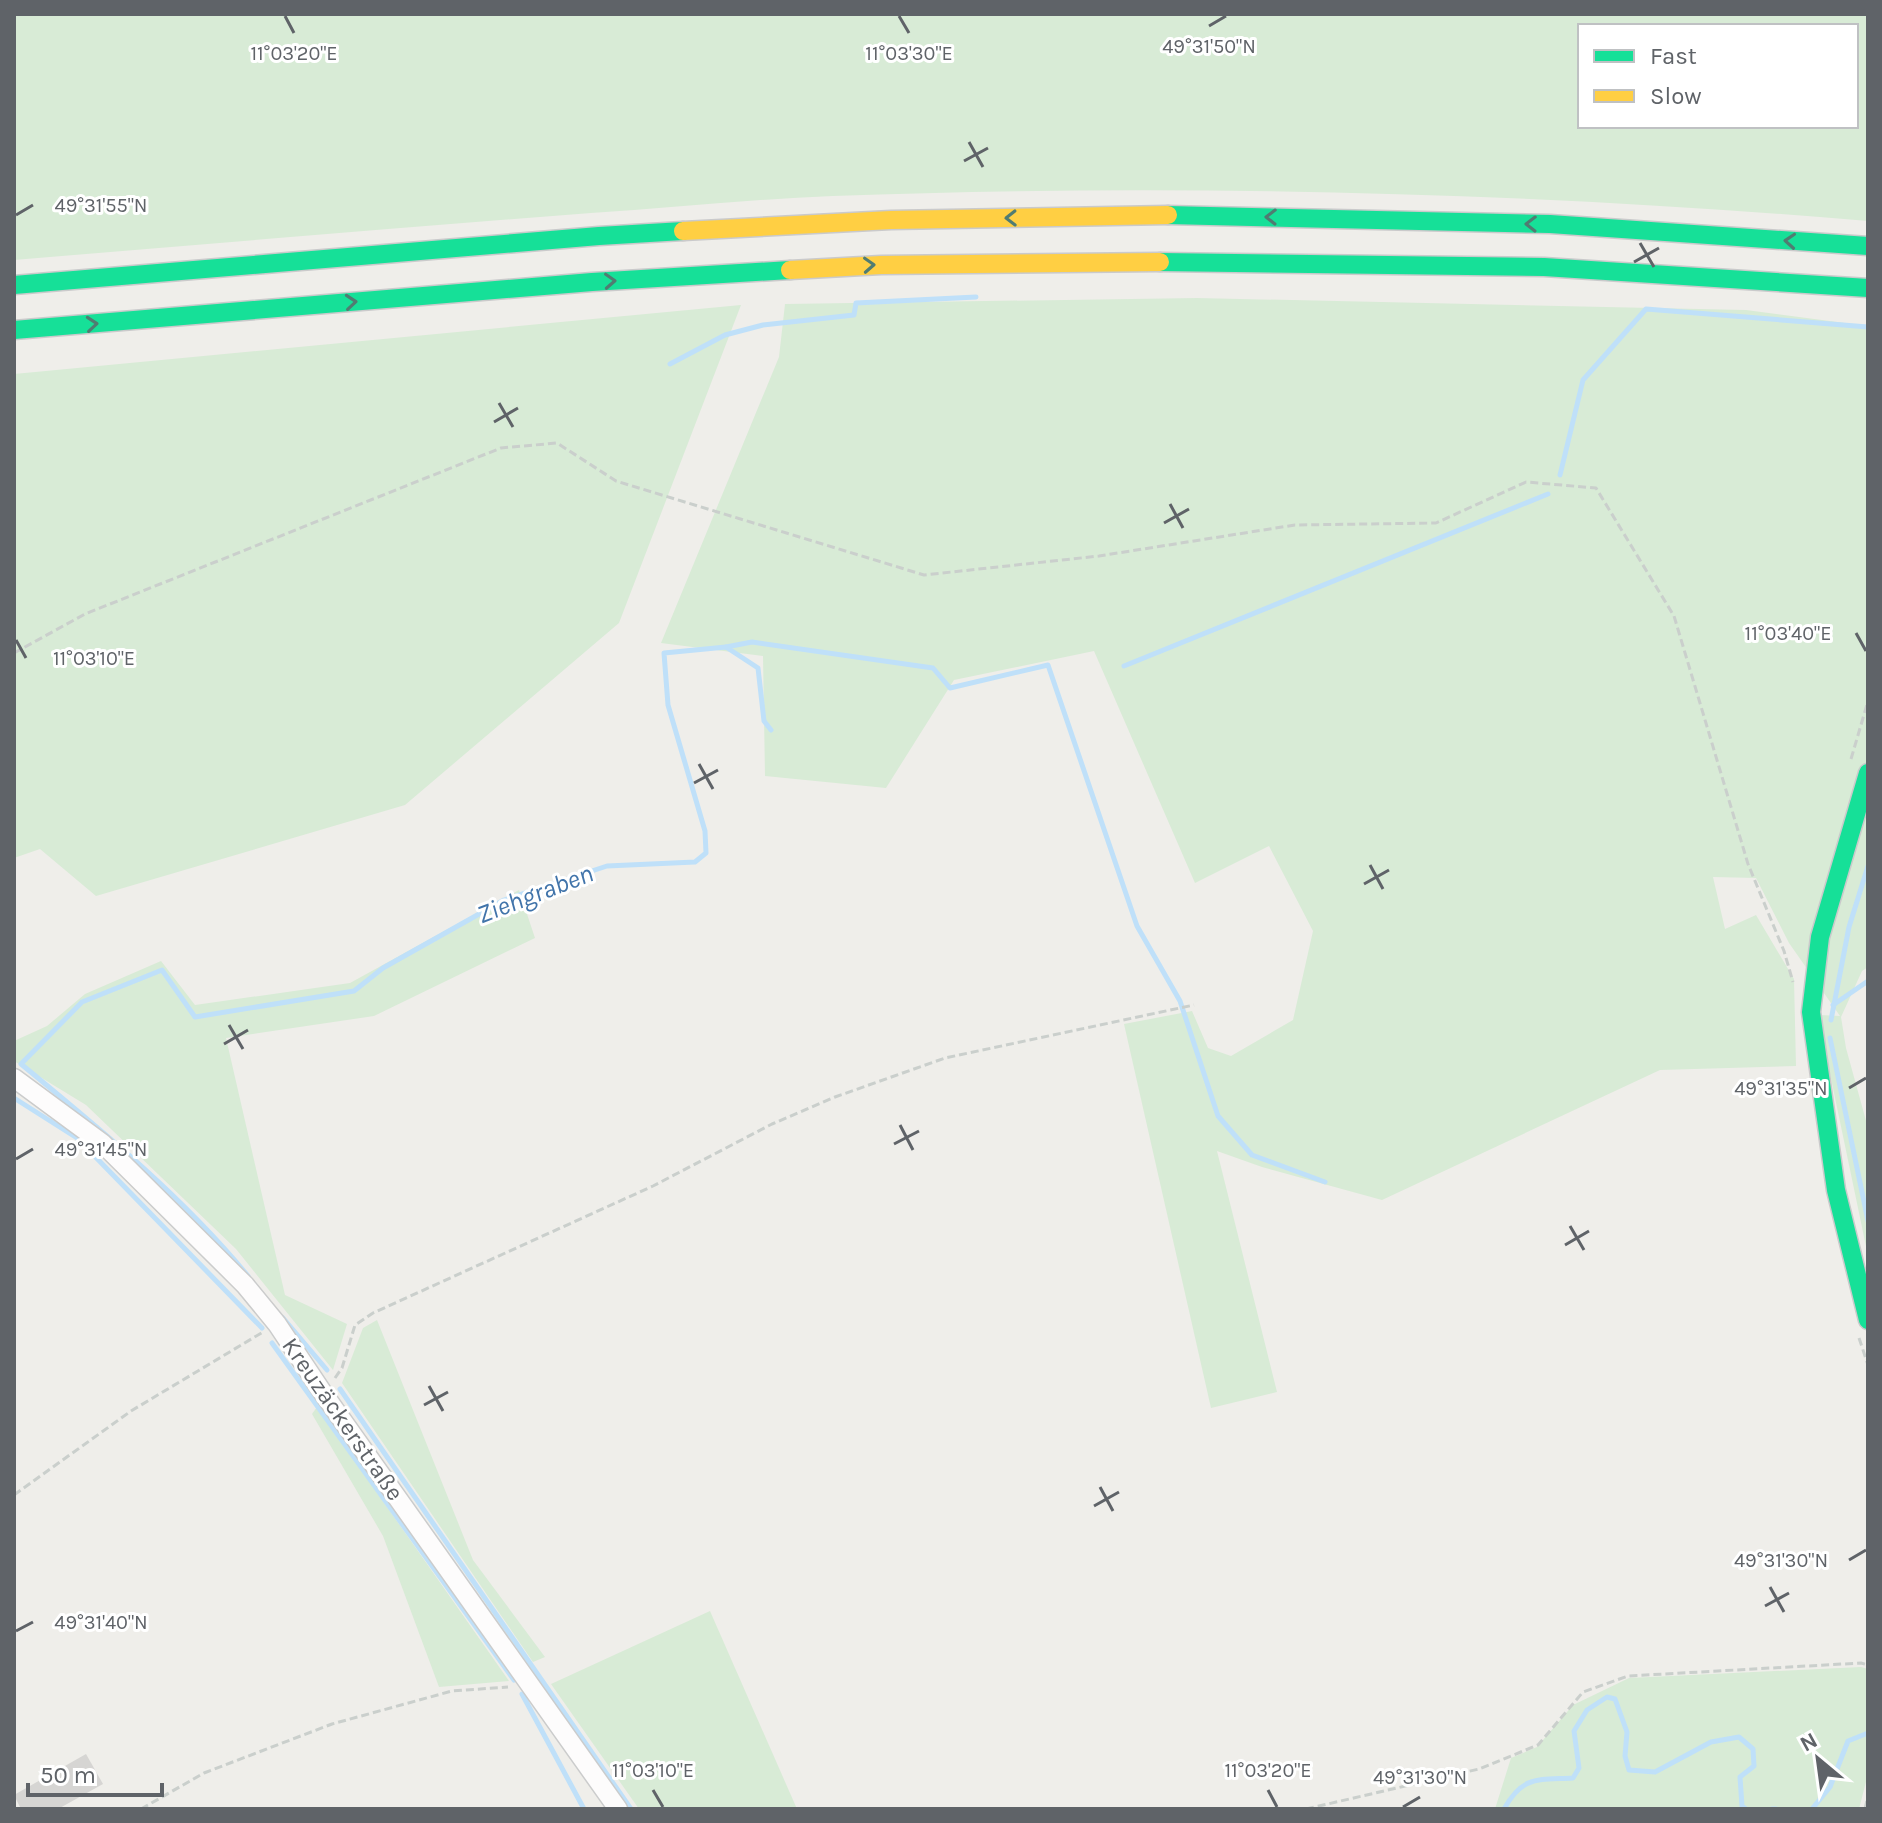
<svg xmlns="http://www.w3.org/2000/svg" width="1882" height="1823" font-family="Karla,sans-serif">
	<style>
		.green { fill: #d8ebd6; fill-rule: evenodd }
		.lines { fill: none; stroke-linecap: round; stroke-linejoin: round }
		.stream { stroke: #bfe0f9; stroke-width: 5 }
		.building { fill: #d6d5d3 }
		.street-casing { stroke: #cbcccc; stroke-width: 21 }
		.fast-casing { stroke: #cacacb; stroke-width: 21 }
		.slow-casing { stroke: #cacacb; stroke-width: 21 }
		.path { stroke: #cacfcc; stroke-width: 3; stroke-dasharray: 8 4; stroke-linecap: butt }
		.street { stroke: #fdfcfc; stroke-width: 18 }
		.fast { stroke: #16e098; stroke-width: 18 }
		.slow { stroke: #ffcf43; stroke-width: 18 }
		.oneway { stroke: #507c72 }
		.ticks { fill: none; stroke: #5f6368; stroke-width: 3 }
		.labels { text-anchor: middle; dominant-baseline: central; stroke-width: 6; stroke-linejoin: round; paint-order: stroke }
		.street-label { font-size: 24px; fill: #5f6368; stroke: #fff }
		.water-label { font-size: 26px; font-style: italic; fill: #4174aa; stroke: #fff }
		.ticks-label { font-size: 20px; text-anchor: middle; fill: #5f6368; stroke: #fff; stroke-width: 6; stroke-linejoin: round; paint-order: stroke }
	</style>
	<rect width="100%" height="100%" fill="#efeeea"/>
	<!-- green -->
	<g class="green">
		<path d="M14 14H1868V221C1524 192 1178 183 833 196 752 199 671 208 591 213 398 228 206 244 14 260ZM1580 26H1856V126H1580Z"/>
		<polygon points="1197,298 1746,310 1868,326 1868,967 1862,971 1841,1017 1846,1048 1868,1128 1868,1256 1824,1045 1820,1015 1840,1016 1789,943 1756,878 1713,877 1725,929 1756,915 1794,979 1796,1066 1660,1070 1382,1200 1262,1167 1217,1151 1277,1392 1211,1408 1124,1024 1192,1011 1208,1048 1231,1056 1293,1020 1313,931 1269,846 1195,883 1094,651 954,680 886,788 765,776 763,656 661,643 779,357 785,304"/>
		<polygon points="741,305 619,623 405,805 96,896 40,849 14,858 14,374"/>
		<polygon points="519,890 535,938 374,1016 226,1038 285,1295 347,1324 333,1370 236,1249 86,1105 14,1061 14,1041 47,1026 85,994 161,961 195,1005 350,983"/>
		<polygon points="377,1320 473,1560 545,1657 533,1662 342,1383 363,1328"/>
		<polygon points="317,1407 509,1681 439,1687 383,1536 312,1414"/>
		<polygon points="710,1611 797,1809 639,1809 551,1684"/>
		<polygon points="1861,1667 1868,1669 1868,1774 1859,1809 1495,1809 1511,1758 1537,1747 1573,1705 1629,1678"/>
	</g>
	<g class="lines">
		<!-- stream -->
		<g class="stream">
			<polyline points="670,364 725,335 763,325 854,315 856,303 976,297"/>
			<polyline points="1560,475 1583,380 1646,309 1868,327"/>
			<polyline points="726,647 752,642 933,668 950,688 1048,665 1137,926 1180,1001 1218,1116 1252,1155 1325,1182"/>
			<polyline points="1124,666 1548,494"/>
			<polyline points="1833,1005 1868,981"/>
			<polyline points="1831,1020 1849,927 1868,866"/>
			<polyline points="1830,1038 1868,1221"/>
			<polyline points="14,1098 77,1138 262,1328"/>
			<path d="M248 1276C182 1196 101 1130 21 1064L82 1002 162 970 195 1017 354 991 383 968 504 900 607 866 695 862 706 853 705 831 668 705 664 653 726 647 758 668 764 721 771 730"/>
			<polyline points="283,1318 327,1370"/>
			<polyline points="272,1343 514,1680"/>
			<polyline points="340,1389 631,1809"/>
			<polyline points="522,1694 584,1809"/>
			<path d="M1504 1809C1523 1775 1538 1780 1573 1778L1579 1768 1574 1731 1587 1710 1607 1697 1615 1699 1627 1732 1625 1756 1629 1770 1655 1772 1711 1742 1739 1737 1753 1749 1754 1766 1740 1777 1742 1806 1746 1809"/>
			<polyline points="1772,1809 1776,1809"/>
			<polyline points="1812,1809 1830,1787 1848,1741 1868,1733"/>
		</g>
	</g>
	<!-- building -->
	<polygon class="building" points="86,1754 103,1784 58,1809 21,1809 14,1795"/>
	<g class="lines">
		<defs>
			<polyline id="street" points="14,1078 102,1143 245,1285 277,1324 323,1393 618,1809"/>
			<g id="fast">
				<polyline points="1168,215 1550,224 1868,246"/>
				<polyline points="1160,262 1544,267 1868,288"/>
				<polyline points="14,285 599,236 683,231"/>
				<polyline points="14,330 592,282 790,270"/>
				<polyline points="1868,773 1820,937 1811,1012 1836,1190 1868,1320"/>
			</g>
			<g id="slow">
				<polyline points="683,231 891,220 1168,215"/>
				<polyline points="790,270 881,265 1160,262"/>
			</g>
		</defs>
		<!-- street casing -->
		<use href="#street" class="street-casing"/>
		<!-- fast casing -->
		<use href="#fast" class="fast-casing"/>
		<!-- slow casing -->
		<use href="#slow" class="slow-casing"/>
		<!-- path -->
		<g class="path">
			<polyline points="14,653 85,614 501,448 557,443 616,481 924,575 1099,556 1295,525 1436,523 1526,482 1596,488 1674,616 1748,864 1784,951 1793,982"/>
			<polyline points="1851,759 1868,701"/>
			<polyline points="1859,1338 1868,1365"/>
			<polyline points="335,1378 342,1368 355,1325 373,1313 653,1186 772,1124 835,1097 945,1058 1194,1005"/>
			<polyline points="14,1495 131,1411 263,1332"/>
			<polyline points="141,1809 204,1773 332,1724 452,1691 508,1687"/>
			<polyline points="1306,1809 1479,1769 1538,1745 1583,1692 1628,1676 1861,1663 1868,1665"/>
			<polyline points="1865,1809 1868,1796"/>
		</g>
		<!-- street -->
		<use href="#street" class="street"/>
		<!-- fast -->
		<use href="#fast" class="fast"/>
		<!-- slow -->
		<use href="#slow" class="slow"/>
	</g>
	<!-- one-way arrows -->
	<defs><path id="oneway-chevron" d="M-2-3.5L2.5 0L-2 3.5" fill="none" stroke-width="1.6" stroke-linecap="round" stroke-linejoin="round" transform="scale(2)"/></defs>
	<g class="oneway">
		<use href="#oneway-chevron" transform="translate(1271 217) rotate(-179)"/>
		<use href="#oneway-chevron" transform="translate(1011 218) rotate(179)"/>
		<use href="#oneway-chevron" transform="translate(1531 224) rotate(-179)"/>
		<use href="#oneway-chevron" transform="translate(1790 241) rotate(-176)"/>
		<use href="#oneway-chevron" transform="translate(869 265) rotate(-3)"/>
		<use href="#oneway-chevron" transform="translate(610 281) rotate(-3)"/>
		<use href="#oneway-chevron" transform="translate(351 302) rotate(-5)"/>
		<use href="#oneway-chevron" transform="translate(92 324) rotate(-5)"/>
	</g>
	<!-- ticks -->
	<path class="ticks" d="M285 16 294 33M899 16 909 33M1209 26 1226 16M969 142 983 167M964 161 988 148M16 215 33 205M1640 243 1654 267M1634 262 1659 248M499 403 513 427M494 422 518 408M1170 504 1183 528M1164 523 1189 509M1856 633 1866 651M16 640 26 658M699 764 713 789M694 783 718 770M1370 865 1383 889M1364 884 1389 870M229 1025 243 1049M224 1044 248 1030M1849 1088 1866 1078M900 1125 913 1150M894 1144 919 1131M16 1159 33 1149M1570 1226 1584 1250M1565 1245 1589 1231M429 1386 443 1411M424 1405 448 1392M1100 1487 1113 1511M1094 1506 1119 1492M1849 1560 1866 1550M1770 1587 1784 1612M1765 1606 1789 1593M16 1631 33 1622M653 1790 663 1807M1268 1790 1277 1807M1403 1807 1420 1797"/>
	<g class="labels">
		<!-- street labels -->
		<g class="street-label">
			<text transform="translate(343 1419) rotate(55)">Kreuzäckerstraße</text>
		</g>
		<!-- water labels -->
		<g class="water-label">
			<text transform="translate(535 894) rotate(-21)">Ziehgraben</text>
		</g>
	</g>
	<g class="ticks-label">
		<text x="1209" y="53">49°31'50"N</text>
		<text x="294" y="60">11°03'20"E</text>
		<text x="909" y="60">11°03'30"E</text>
		<text x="101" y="212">49°31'55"N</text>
		<text x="1788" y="640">11°03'40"E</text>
		<text x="94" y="665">11°03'10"E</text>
		<text x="1781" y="1095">49°31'35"N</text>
		<text x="101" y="1156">49°31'45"N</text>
		<text x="1781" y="1567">49°31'30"N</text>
		<text x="101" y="1629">49°31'40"N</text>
		<text x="653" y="1777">11°03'10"E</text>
		<text x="1268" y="1777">11°03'20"E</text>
		<text x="1420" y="1784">49°31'30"N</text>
	</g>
	<!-- border -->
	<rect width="1882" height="1823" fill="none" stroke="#5f6368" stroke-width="32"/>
	<!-- legend -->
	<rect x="1578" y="24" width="280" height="104" fill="#ffffff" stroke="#bfc1c3" stroke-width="2"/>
	<rect x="1594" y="50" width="40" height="12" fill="#16e098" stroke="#bfc1c3" stroke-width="2"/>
	<text x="1650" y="64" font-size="24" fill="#5f6368">Fast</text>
	<rect x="1594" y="90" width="40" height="12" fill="#ffcf43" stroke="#bfc1c3" stroke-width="2"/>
	<text x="1650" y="104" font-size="24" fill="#5f6368">Slow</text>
	<!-- north arrow -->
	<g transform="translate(1818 1759) rotate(331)" stroke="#ffffff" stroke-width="6" paint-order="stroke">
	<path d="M0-6L14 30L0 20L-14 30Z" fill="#5f6368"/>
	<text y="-12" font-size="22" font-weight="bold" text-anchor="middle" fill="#5f6368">N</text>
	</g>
	<!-- scale -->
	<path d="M28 1783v12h134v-12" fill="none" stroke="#5f6368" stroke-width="4"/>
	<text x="40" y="1783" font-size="24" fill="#5f6368" stroke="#ffffff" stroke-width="6" paint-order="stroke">50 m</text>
</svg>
